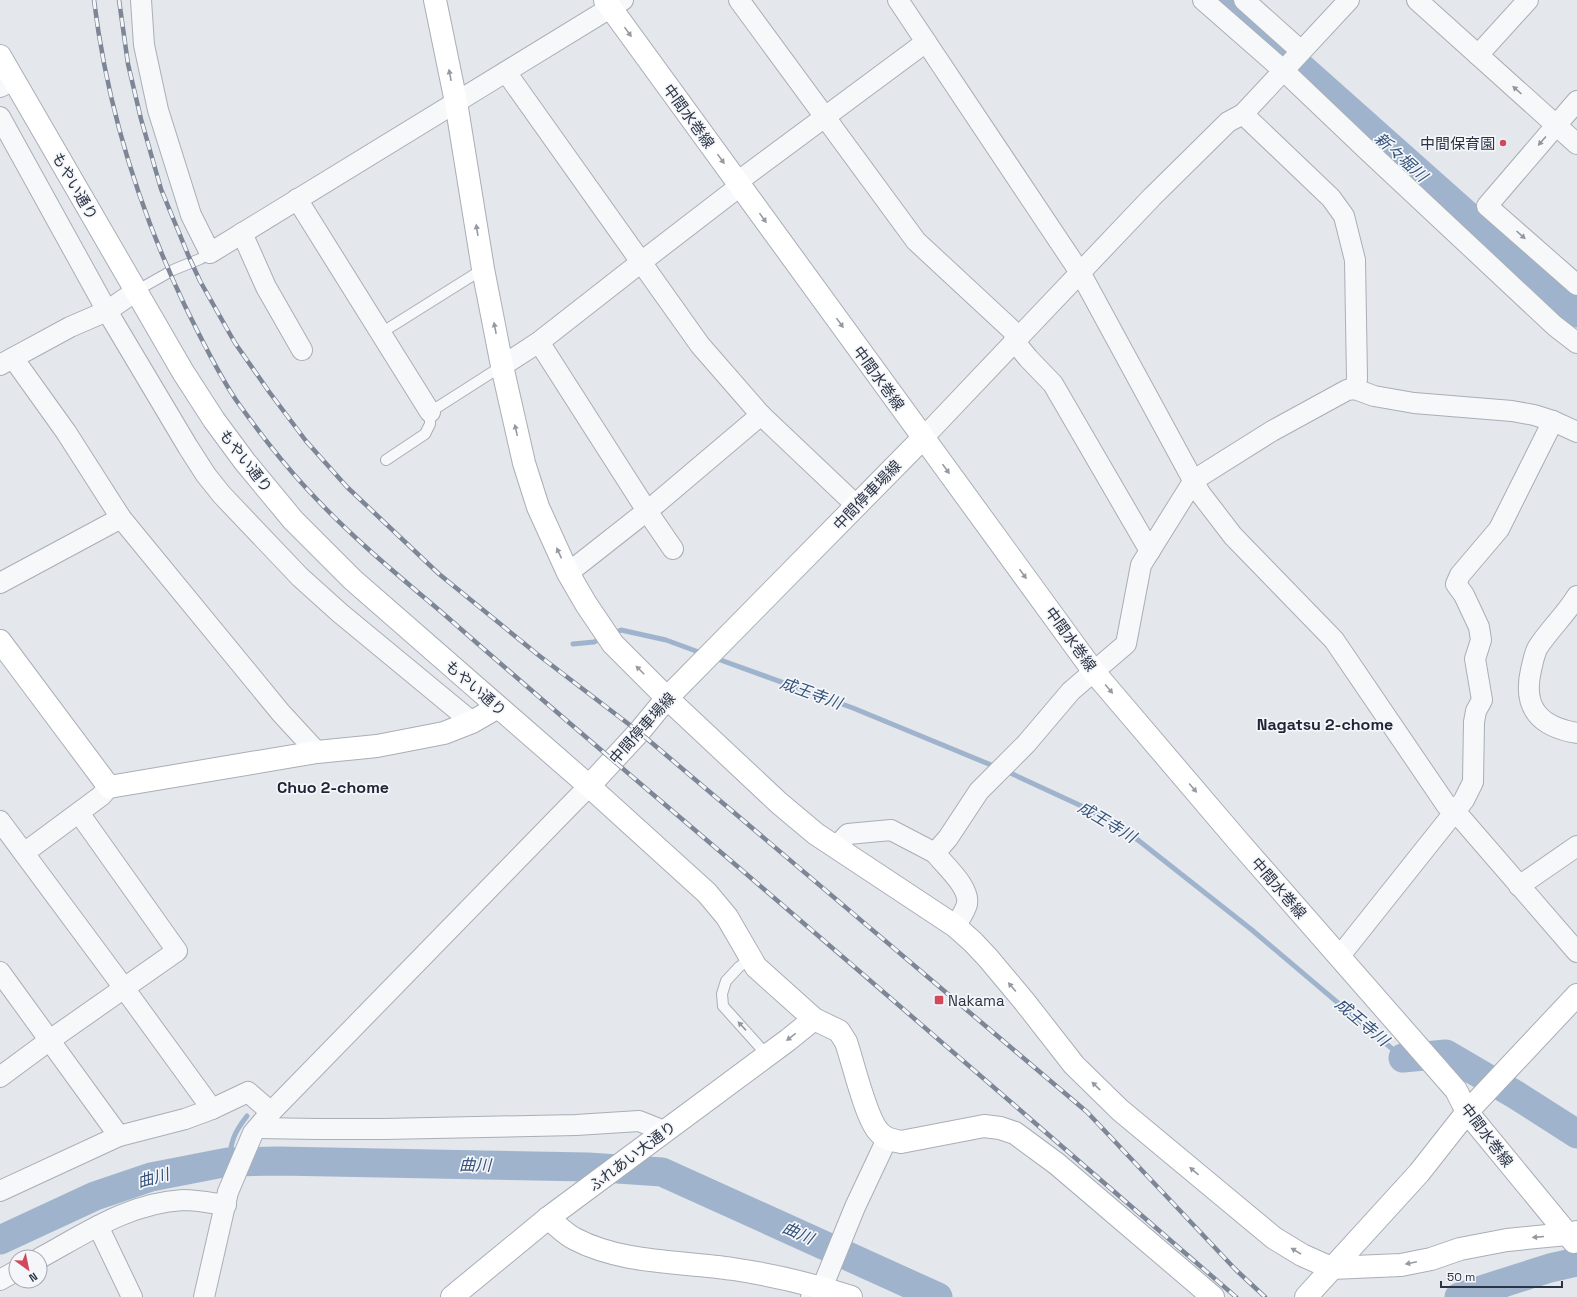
<svg xmlns="http://www.w3.org/2000/svg" width="1577" height="1297" font-family="'Space Grotesk','Noto Sans JP',sans-serif">
	<style>
		.lines { fill: none; stroke-linecap: round; stroke-linejoin: round }
		.stream { stroke: #9fb4cc; stroke-width: 5 }
		.river { stroke: #9fb4cc; stroke-width: 29 }
		.lane-casing { stroke: #a9aeb7; stroke-width: 12 }
		.street-casing { stroke: #a9aeb7; stroke-width: 22 }
		.secondary-casing { stroke: #a9aeb7; stroke-width: 24 }
		.lane { stroke: #f7f8fa; stroke-width: 10 }
		.street { stroke: #f7f8fa; stroke-width: 20 }
		.secondary { stroke: #fff; stroke-width: 22 }
		.rail-casing { stroke: #7d8696; stroke-width: 4.5 }
		.rail { stroke: #f4f6f9; stroke-width: 3; stroke-dasharray: 9; stroke-linecap: butt }
		.oneway { fill: #959aa2 }
		.oneway2 { fill: #9196a0 }
		.poi-dot { fill: #d1495b; stroke: #f4f6f9; stroke-width: 1.5 }
		.labels { text-anchor: middle; dominant-baseline: central; stroke-width: 3.5; stroke-linejoin: round; paint-order: stroke }
		.street-label { font-size: 15px; fill: #2b3445; stroke: #f4f6f9 }
		.poi-label { font-size: 15px; fill: #2b3445; stroke: #f4f6f9; text-anchor: end }
		.water-label { font-size: 16px; font-style: italic; fill: #34527a; stroke: #f4f6f9 }
		.neighbourhood-label { font-size: 16px; font-weight: bold; fill: #1d2536; stroke: #f4f6f9 }
	</style>
	<rect width="100%" height="100%" fill="#e4e7ec"/>
	<g class="lines">
		<!-- stream -->
		<g class="stream">
			<polyline points="612,634 621,630 666,640 704,654"/>
			<polyline points="573,644 594,642 603,638"/>
			<polyline points="715,658 853,708 996,767"/>
			<polyline points="1006,771 1088,809 1124,829 1252,930 1403,1058"/>
			<path d="M228 1162C232 1140 233 1134 247 1116"/>
		</g>
		<!-- river -->
		<g class="river">
			<polyline points="1225,0 1577,313"/>
			<polyline points="1403,1058 1446,1054 1516,1095 1577,1134"/>
			<polyline points="0,1240 95,1196 151,1177 228,1162 278,1161 588,1167 662,1172 938,1297"/>
			<polyline points="1459,1297 1550,1268 1577,1262"/>
		</g>
		<defs>
			<g id="lane">
				<polyline points="136,291 173,270 200,259 210,253"/>
				<polyline points="381,333 483,269"/>
				<polyline points="386,460 425,434 430,424 430,412 502,366"/>
				<polyline points="751,958 739,967 726,981 722,994 723,1006 767,1055"/>
			</g>
			<g id="street">
				<polyline points="141,0 144,45 158,110 191,215 210,253 623,0"/>
				<polyline points="739,0 916,241 1014,332 1015,342 1028,358 1053,384 1150,551"/>
				<polyline points="898,0 1081,274 1200,493 1233,536 1334,640 1447,806 1455,811 1577,952"/>
				<polyline points="1203,0 1283,70 1367,150 1555,326 1577,343"/>
				<polyline points="1244,0 1301,51"/>
				<polyline points="1417,0 1577,144"/>
				<polyline points="1478,55 1528,0"/>
				<polyline points="506,72 700,345 761,415 857,506"/>
				<polyline points="0,87 14,80"/>
				<polyline points="1577,101 1487,206 1577,285"/>
				<polyline points="1243,114 1331,198 1344,216 1355,260 1357,379 1355,389"/>
				<polyline points="0,117 107,311 188,447 206,475 222,495 300,577 340,613 472,722"/>
				<polyline points="297,199 430,412"/>
				<polyline points="242,233 266,287 302,350"/>
				<polyline points="539,342 647,511 673,549"/>
				<polyline points="13,358 66,432 121,518 281,713 317,752"/>
				<polyline points="0,365 70,327 107,311 136,291"/>
				<polyline points="502,366 539,342 640,263 740,186 744,177 926,42"/>
				<polyline points="923,438 1152,197 1228,122 1243,114 1349,0"/>
				<polyline points="568,573 657,503 761,415"/>
				<polyline points="0,583 121,518"/>
				<path d="M1577 596C1566 614 1550 629 1538 647 1534 654 1533 662 1531 670 1522 709 1541 727 1577 733"/>
				<polyline points="0,821 124,988 212,1109"/>
				<polyline points="836,847 848,834 891,830 935,853"/>
				<polyline points="24,853 101,796 109,787"/>
				<polyline points="1519,886 1577,846"/>
				<path d="M955 926C959 920 965 912 967 904 970 887 946 867 935 853L948 838 979 791 1026 744 1071 691 1126 644 1141 565 1194 480 1272 431 1347 390 1355 389 1374 396 1414 403 1512 411 1534 415 1553 421 1577 432"/>
				<polyline points="1339,957 1464,800 1473,782 1474,722 1476,711 1482,700 1475,659 1481,640 1479,627 1464,595 1456,584 1460,575 1499,529 1553,421"/>
				<polyline points="0,972 119,1136"/>
				<polyline points="0,1077 50,1040 177,951 79,813"/>
				<polyline points="258,1128 317,1129 384,1129 576,1125 639,1121 664,1131"/>
				<polyline points="0,1191 119,1136 185,1119 212,1109 248,1092 271,1112"/>
				<polyline points="98,1226 132,1297"/>
				<path d="M40 1258C86 1233 129 1203 183 1200 197 1200 212 1203 226 1205"/>
				<polyline points="0,1280 16,1271"/>
				<polyline points="204,1297 228,1192 253,1133 271,1112 589,786"/>
				<polyline points="811,1297 822,1288 855,1207 887,1139"/>
			</g>
			<g id="secondary">
				<polyline points="435,0 456,102 483,269 502,366 524,463 538,507 568,573 586,604 613,644 667,698 779,803 816,834 955,926 973,942 988,958 1024,1001 1074,1065 1120,1110 1274,1238 1302,1255 1331,1268 1401,1265 1431,1259 1460,1249 1507,1240 1567,1234 1577,1232"/>
				<polyline points="605,0 1094,672 1238,841 1456,1090 1467,1112 1574,1242"/>
				<path d="M0 56 183 372 214 420 245 462 293 520 353 580 589 786 707 893 727 917 756 967 814 1019 839 1031 846 1042C853 1062 866 1119 879 1132 885 1139 892 1140 901 1142L984 1126 1000 1128 1015 1133 1057 1164 1213 1297"/>
				<polyline points="0,641 109,787 317,752 377,746 444,733 472,722 498,707"/>
				<polyline points="589,786 639,732 667,698 923,438"/>
				<path d="M548 1218C557 1225 565 1234 575 1239 623 1264 681 1261 733 1269 773 1275 812 1284 851 1297"/>
				<polyline points="452,1297 548,1218 788,1040 814,1019"/>
				<polyline points="1306,1297 1419,1173 1467,1112 1577,995"/>
			</g>
		</defs>
		<!-- lane casing -->
		<use href="#lane" class="lane-casing"/>
		<!-- street casing -->
		<use href="#street" class="street-casing"/>
		<!-- secondary casing -->
		<use href="#secondary" class="secondary-casing"/>
		<!-- lane -->
		<use href="#lane" class="lane"/>
		<!-- street -->
		<use href="#street" class="street"/>
		<!-- secondary -->
		<use href="#secondary" class="secondary"/>
		<defs>
			<g id="rail">
				<path d="M94 0C107 107 139 209 185 306 201 338 216 370 236 400 258 431 282 462 308 490 350 536 399 576 446 616 513 675 581 733 649 791 846 958 1040 1128 1236 1297"/>
				<polyline points="119,0 128,64 141,119 161,189 189,257 200,281 235,343 270,393 306,441 347,487 439,574 537,654 639,732 1087,1112 1235,1269 1265,1297"/>
			</g>
		</defs>
		<!-- rail casing -->
		<use href="#rail" class="rail-casing"/>
		<!-- rail -->
		<use href="#rail" class="rail"/>
	</g>
	<!-- one-way arrows -->
	<defs><path id="oneway-solid" d="M-6-.8H1V-3.2L6.5 0L1 3.2V.8H-6Z"/></defs>
	<g class="oneway">
		<use href="#oneway-solid" transform="translate(628 32) rotate(54)"/>
		<use href="#oneway-solid" transform="translate(450 75) rotate(-101)"/>
		<use href="#oneway-solid" transform="translate(721 159) rotate(54)"/>
		<use href="#oneway-solid" transform="translate(763 218) rotate(54)"/>
		<use href="#oneway-solid" transform="translate(477 230) rotate(-99)"/>
		<use href="#oneway-solid" transform="translate(840 323) rotate(54)"/>
		<use href="#oneway-solid" transform="translate(495 328) rotate(-101)"/>
		<use href="#oneway-solid" transform="translate(516 430) rotate(-103)"/>
		<use href="#oneway-solid" transform="translate(946 469) rotate(54)"/>
		<use href="#oneway-solid" transform="translate(559 553) rotate(-115)"/>
		<use href="#oneway-solid" transform="translate(1023 574) rotate(54)"/>
		<use href="#oneway-solid" transform="translate(640 670) rotate(-135)"/>
		<use href="#oneway-solid" transform="translate(1109 689) rotate(50)"/>
		<use href="#oneway-solid" transform="translate(1193 788) rotate(50)"/>
		<use href="#oneway-solid" transform="translate(1012 987) rotate(-130)"/>
		<use href="#oneway-solid" transform="translate(791 1037) rotate(142)"/>
		<use href="#oneway-solid" transform="translate(1096 1086) rotate(-136)"/>
		<use href="#oneway-solid" transform="translate(1194 1171) rotate(-140)"/>
		<use href="#oneway-solid" transform="translate(1538 1237) rotate(175)"/>
		<use href="#oneway-solid" transform="translate(1296 1251) rotate(-149)"/>
		<use href="#oneway-solid" transform="translate(1411 1263) rotate(168)"/>
	</g>
	<g class="oneway2">
		<use href="#oneway-solid" transform="translate(1517 90) rotate(-138)"/>
		<use href="#oneway-solid" transform="translate(1542 141) rotate(131)"/>
		<use href="#oneway-solid" transform="translate(1521 235) rotate(42)"/>
		<use href="#oneway-solid" transform="translate(742 1026) rotate(-133)"/>
	</g>
	<!-- markers -->
	<g class="poi-dot">
		<circle cx="1503" cy="143" r="4"/>
		<rect x="934" y="995" width="10" height="10" rx="2"/>
	</g>
	<g class="labels">
		<!-- street labels -->
		<g class="street-label">
			<text transform="translate(689 116) rotate(54)">中間水巻線</text>
			<text transform="translate(75 186) rotate(60)">もやい通り</text>
			<text transform="translate(879 378) rotate(54)">中間水巻線</text>
			<text transform="translate(246 461) rotate(52)">もやい通り</text>
			<text transform="translate(867 495) rotate(-46)">中間停車場線</text>
			<text transform="translate(1071 639) rotate(54)">中間水巻線</text>
			<text transform="translate(476 688) rotate(41)">もやい通り</text>
			<text transform="translate(642 728) rotate(-48)">中間停車場線</text>
			<text transform="translate(1279 888) rotate(49)">中間水巻線</text>
			<text transform="translate(1487 1135) rotate(53)">中間水巻線</text>
			<text transform="translate(632 1156) rotate(-37)">ふれあい大通り</text>
		</g>
		<!-- poi labels -->
		<g class="poi-label">
			<text x="1495" y="143">中間保育園</text>
			<text x="948" y="1000" text-anchor="start">Nakama</text>
		</g>
		<!-- water labels -->
		<g class="water-label">
			<text transform="translate(1401 157) rotate(42)">新々堀川</text>
			<text transform="translate(811 693) rotate(20)">成王寺川</text>
			<text transform="translate(1107 822) rotate(31)">成王寺川</text>
			<text transform="translate(1362 1022) rotate(40)">成王寺川</text>
			<text transform="translate(475 1165) rotate(1)">曲川</text>
			<text transform="translate(153 1178) rotate(-15)">曲川</text>
			<text transform="translate(798 1233) rotate(24)">曲川</text>
		</g>
		<!-- neighbourhood labels -->
		<g class="neighbourhood-label">
			<text x="1325" y="724">Nagatsu 2-chome</text>
			<text x="333" y="787">Chuo 2-chome</text>
		</g>
	</g>
	<!-- north arrow -->
	<g transform="translate(28 1269) rotate(147)"><circle r="19" fill="#f4f6f9" stroke="#a4a8b1"/>
	<path d="M0-3L7 15L0 10L-7 15Z" fill="#d1495b"/>
	<text y="-6" font-size="11" font-weight="bold" text-anchor="middle" fill="#2b3445">N</text>
	</g>
	<!-- scale -->
	<path d="M1441 1281v6h121v-6" fill="none" stroke="#2b3445" stroke-width="2"/>
	<text x="1447" y="1281" font-size="12" fill="#2b3445" stroke="#f4f6f9" stroke-width="3" paint-order="stroke">50 m</text>
</svg>
